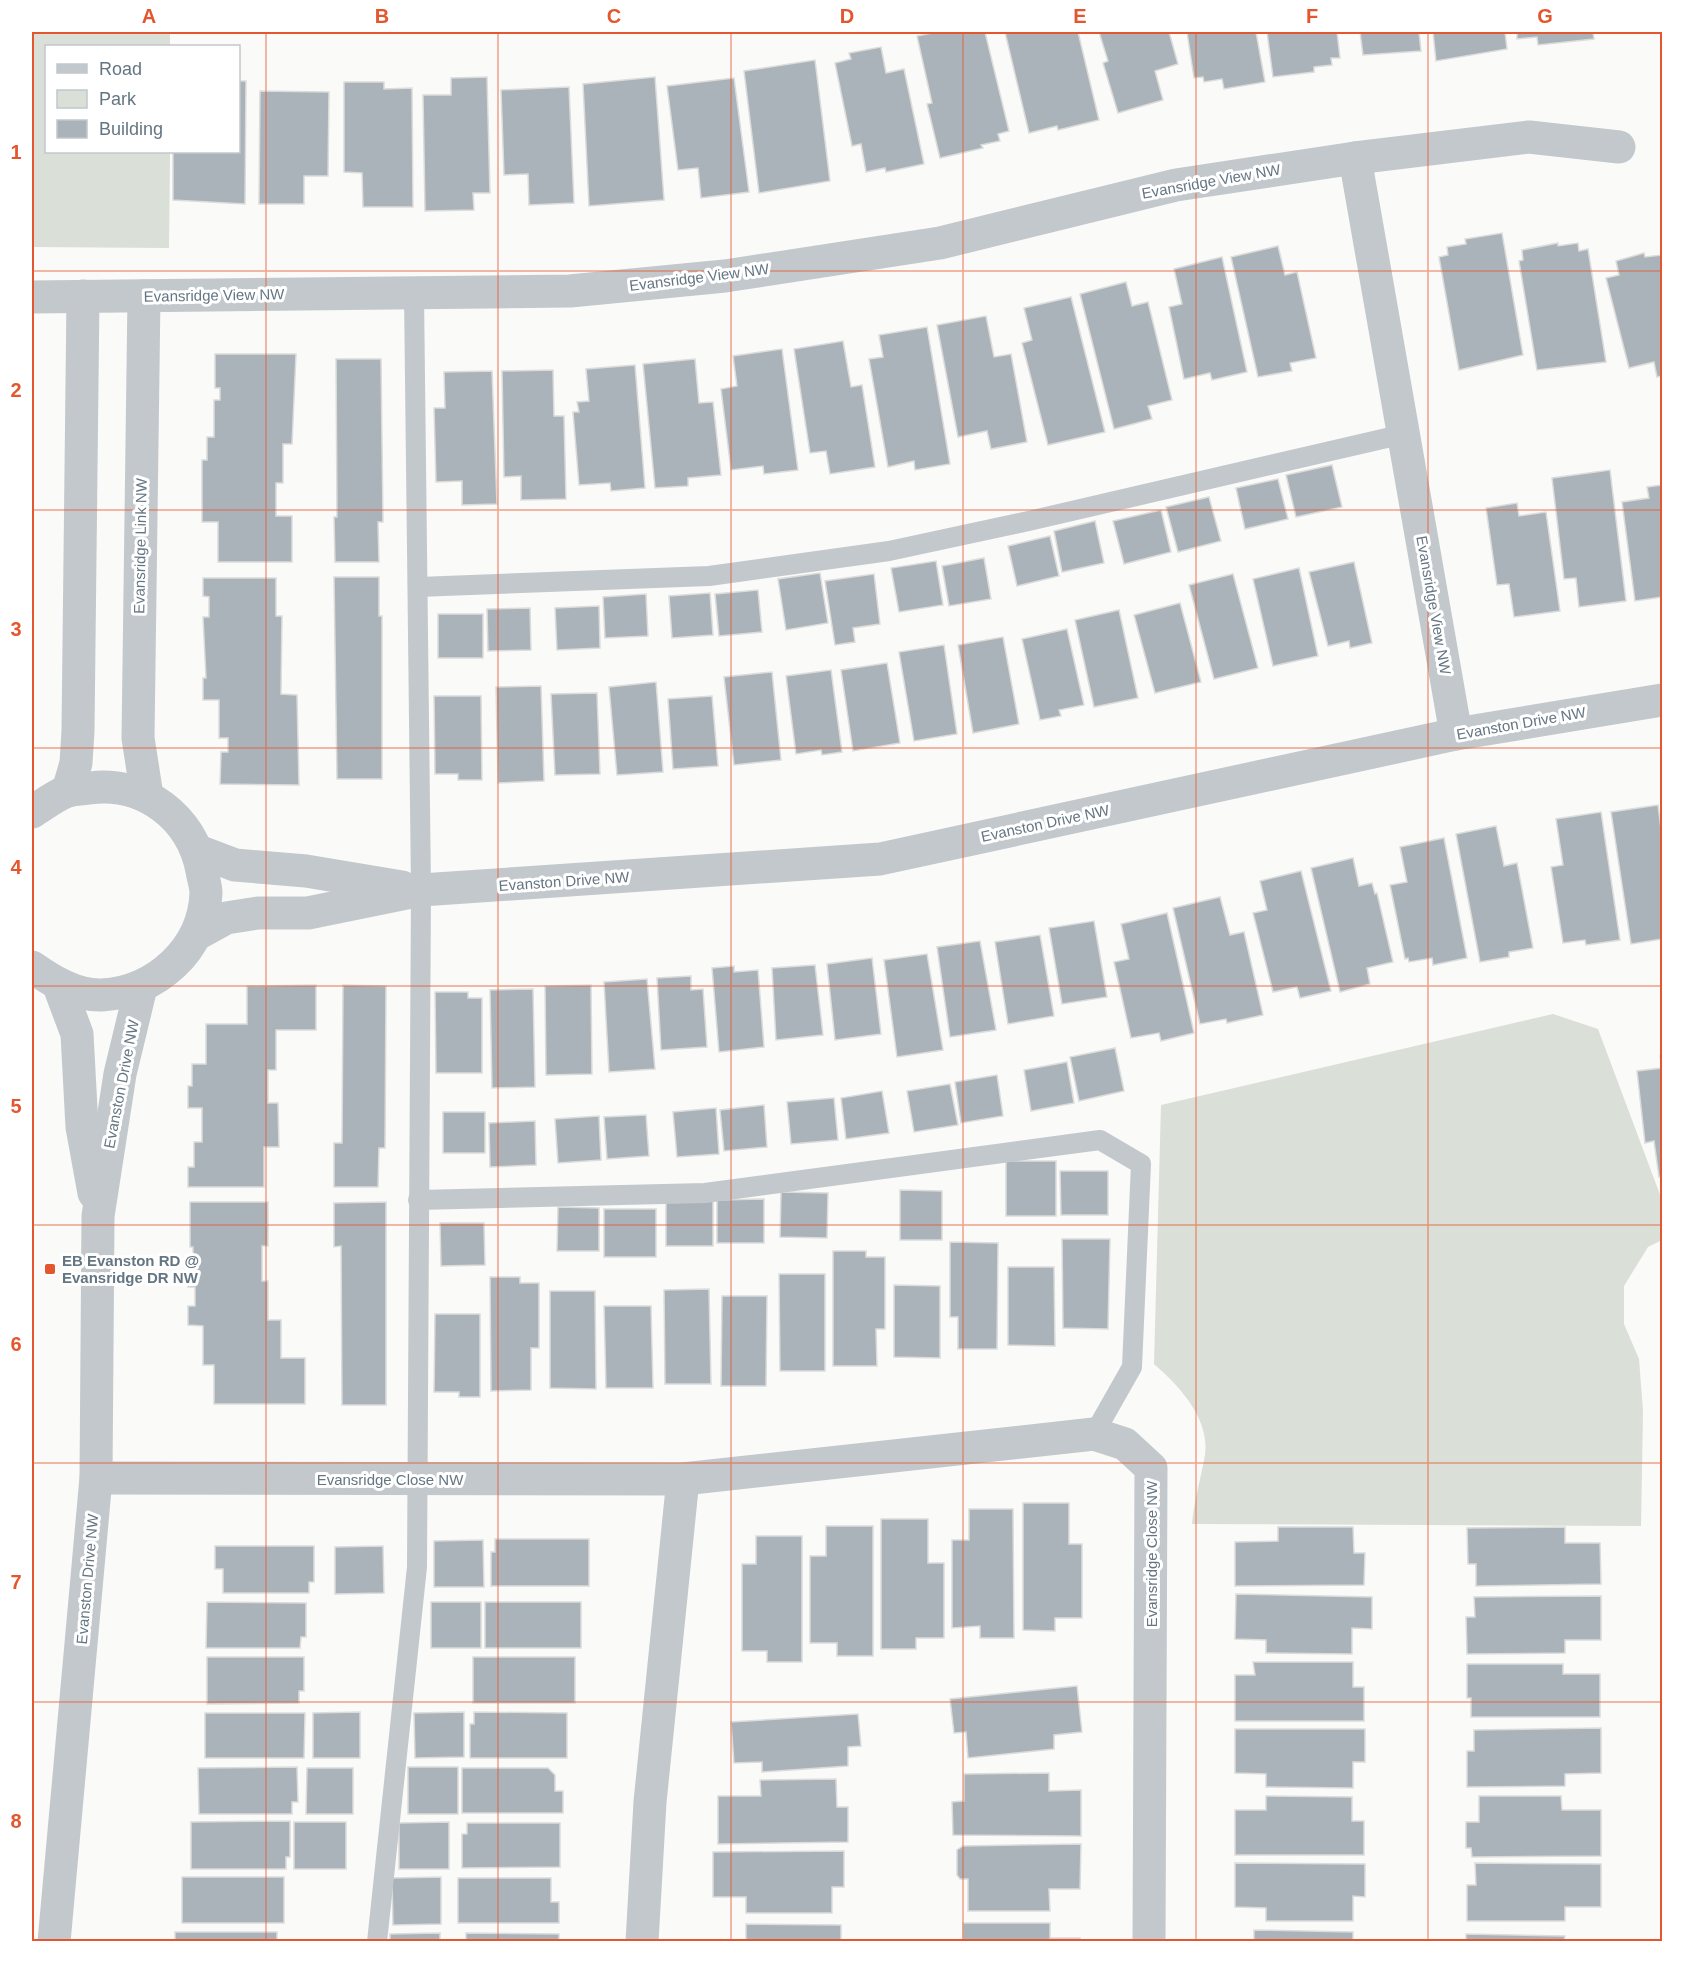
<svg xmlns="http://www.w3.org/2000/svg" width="1694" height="1973" font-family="Arial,sans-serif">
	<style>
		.green { fill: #dadfd7 }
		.building { fill: #aab3b9; stroke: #dcdcda; stroke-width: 1.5 }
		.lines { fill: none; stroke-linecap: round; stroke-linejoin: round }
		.service { stroke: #c3c8cc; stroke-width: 20 }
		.minor { stroke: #c3c8cc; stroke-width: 33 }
		.tertiary { stroke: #c3c8cc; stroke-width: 33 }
		.grid { fill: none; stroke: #e4572e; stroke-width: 1.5; stroke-opacity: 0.55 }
		.poi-dot { fill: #e4572e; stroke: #fff; stroke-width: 2 }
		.labels { text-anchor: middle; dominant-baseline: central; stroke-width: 6; stroke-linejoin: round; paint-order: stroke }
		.street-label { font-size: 15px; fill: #657683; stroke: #fff }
		.poi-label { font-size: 15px; font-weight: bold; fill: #657683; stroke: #fff; text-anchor: start }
		.neatline { fill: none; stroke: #e4572e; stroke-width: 2 }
		.grid-label { font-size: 20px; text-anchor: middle; font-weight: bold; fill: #e4572e }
	</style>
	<rect width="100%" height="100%" fill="#fafaf8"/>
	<!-- green -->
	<g class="green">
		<polygon points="32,32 170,32 170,46 46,46 46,152 170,152 169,248 32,247"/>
		<path d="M1553 1014 1598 1029 1662 1200V1240L1648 1247 1624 1286V1324L1639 1359 1643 1411 1641 1526 1192 1524C1194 1500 1201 1478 1205 1455 1210 1418 1179 1386 1154 1364L1161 1105Z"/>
	</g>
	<!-- building -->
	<g class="building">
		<polygon points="937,32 985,32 1009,131 998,134 1000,141 981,145 983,148 940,158 927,104 932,103 917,36"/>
		<polygon points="1005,32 1078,32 1099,120 1058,130 1057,126 1029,133"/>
		<polygon points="1099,32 1169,32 1178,64 1155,71 1163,100 1118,113 1103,63 1108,61"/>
		<polygon points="1187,32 1256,32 1265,82 1224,89 1222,79 1204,82 1203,77 1194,78"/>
		<polygon points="1267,32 1337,32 1340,58 1331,58 1332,65 1314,67 1314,72 1273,77"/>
		<polygon points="1360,32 1419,32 1421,51 1363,55"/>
		<polygon points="1433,32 1505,32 1507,49 1436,61"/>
		<polygon points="1517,32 1593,32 1594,39 1538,45 1537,37 1517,39"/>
		<polygon points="881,47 886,73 904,69 924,164 886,172 885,168 866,172 861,144 852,146 835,63 851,59 849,53"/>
		<polygon points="815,60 830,181 759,193 744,71"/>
		<polygon points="487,77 490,193 473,193 474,210 425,211 423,95 451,95 451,78"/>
		<polygon points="655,77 664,200 589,206 583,84"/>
		<polygon points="734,78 749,192 701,198 698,168 678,170 667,86"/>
		<polygon points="238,81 246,81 245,204 173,200 173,152 238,152"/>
		<polygon points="344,82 384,82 384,89 412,88 413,207 363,207 362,173 344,172"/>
		<polygon points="569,87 574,203 529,205 528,174 504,175 501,90"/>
		<polygon points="260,91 329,92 328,176 304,176 304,204 259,204"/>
		<polygon points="1502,233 1523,355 1459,370 1439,257 1448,255 1447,247 1466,244 1465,239"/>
		<polygon points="1558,243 1558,246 1578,243 1579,251 1588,249 1606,362 1537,370 1519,261 1523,260 1522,250"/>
		<polygon points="1278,246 1285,275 1297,272 1316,358 1290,363 1292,371 1258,377 1231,257"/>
		<polygon points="1644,253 1645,257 1662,255 1662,376 1657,377 1654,362 1629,368 1606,278 1619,275 1616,261"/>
		<polygon points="1222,257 1247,372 1212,380 1210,373 1184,379 1169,307 1182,304 1174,269"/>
		<polygon points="1126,282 1132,306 1148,302 1172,400 1148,406 1152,419 1114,429 1080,294"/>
		<polygon points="1071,297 1105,432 1048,445 1022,343 1032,340 1024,308"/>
		<polygon points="986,316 994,357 1011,354 1027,442 991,449 987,431 958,437 937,325"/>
		<polygon points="927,327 950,464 915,470 914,461 888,467 869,359 883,357 879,335"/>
		<polygon points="843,341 851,387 862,385 875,467 830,474 826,451 810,453 794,349"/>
		<polygon points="782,349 798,470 764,474 763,466 731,470 721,389 737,386 733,356"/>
		<polygon points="215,354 296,354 292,444 283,444 283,483 276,483 276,516 292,516 292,562 218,562 218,522 202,522 202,460 207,460 207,437 214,437 214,400 220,400 220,388 215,388"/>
		<polygon points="336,359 381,359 383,522 378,522 379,562 335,562 334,517 337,517"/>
		<polygon points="695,359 699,403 713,402 721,475 688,478 688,486 655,488 643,364"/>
		<polygon points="635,365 645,488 611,491 610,483 579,485 573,412 579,412 577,402 589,401 586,369"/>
		<polygon points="553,370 554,416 564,416 566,499 521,500 521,476 504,477 502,371"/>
		<polygon points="492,371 497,504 462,505 462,481 436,482 434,408 445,408 444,372"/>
		<polygon points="1332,465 1342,507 1296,517 1286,475"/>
		<polygon points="1610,470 1626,601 1579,607 1576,578 1564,579 1552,478"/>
		<polygon points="1278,479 1288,519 1245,529 1236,488"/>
		<polygon points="1662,485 1662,597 1635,601 1622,502 1649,498 1647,487"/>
		<polygon points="1209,497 1221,541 1178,552 1166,507"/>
		<polygon points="1517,503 1519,516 1546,512 1560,611 1514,617 1509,584 1497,585 1486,508"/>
		<polygon points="1161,510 1171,552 1124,564 1113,521"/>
		<polygon points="1095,521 1104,563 1062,572 1054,531"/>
		<polygon points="1050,536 1059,576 1017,586 1008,546"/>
		<polygon points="984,558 991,599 949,606 942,566"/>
		<polygon points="936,561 943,605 899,612 891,568"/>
		<polygon points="1354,562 1372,643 1350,648 1349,641 1328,646 1309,572"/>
		<polygon points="1299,568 1318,656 1273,666 1253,579"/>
		<polygon points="820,573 828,623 786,630 778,579"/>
		<polygon points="874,574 880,624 853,628 855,642 835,645 825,581"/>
		<polygon points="1233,574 1258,668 1214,679 1189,585"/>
		<polygon points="334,577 379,577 379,616 382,616 382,779 337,779"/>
		<polygon points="203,578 276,578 276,616 282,616 281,694 297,695 299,785 220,784 221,752 228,752 228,738 219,738 219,700 203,700 203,678 206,678 203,617 209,617 209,597 203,596"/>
		<polygon points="758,590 762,632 719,636 715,594"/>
		<polygon points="710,593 713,635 672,638 669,596"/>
		<polygon points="646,594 648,636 605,638 603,597"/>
		<polygon points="1180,603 1201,682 1155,693 1134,615"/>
		<polygon points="599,606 600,648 557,650 555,608"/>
		<polygon points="530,608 531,650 488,651 487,609"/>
		<polygon points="1119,610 1138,698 1094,707 1075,620"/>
		<rect x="438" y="614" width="45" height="44"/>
		<polygon points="1067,629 1084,705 1059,710 1061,716 1040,720 1022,639"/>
		<polygon points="1003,637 1019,724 973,733 958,645"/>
		<polygon points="944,645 957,734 914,741 899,652"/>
		<polygon points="887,663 900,743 853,751 841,670"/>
		<polygon points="831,670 842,752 822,755 821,750 796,754 786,676"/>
		<polygon points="772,672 781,760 734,765 724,677"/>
		<polygon points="656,682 663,772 617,775 609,687"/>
		<polygon points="541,686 544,781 498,783 496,687"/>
		<polygon points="597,693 600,774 555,775 551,694"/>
		<polygon points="434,696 481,696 482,780 458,780 458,774 435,774"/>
		<polygon points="712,696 718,766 673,769 668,699"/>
		<polygon points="1658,805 1662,837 1662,939 1631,944 1611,812"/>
		<polygon points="1601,812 1620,940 1586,945 1585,940 1563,943 1551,867 1563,865 1556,819"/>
		<polygon points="1496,826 1504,866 1517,863 1533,948 1509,952 1509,957 1480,962 1456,834"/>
		<polygon points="1444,838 1467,958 1433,965 1432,958 1409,962 1408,958 1405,959 1390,885 1407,882 1400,847"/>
		<polygon points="1353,858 1359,886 1372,883 1375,894 1377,893 1393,962 1367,968 1370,984 1340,992 1311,868"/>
		<polygon points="1301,871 1331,991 1300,998 1297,987 1273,992 1253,913 1267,910 1260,881"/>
		<polygon points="1220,897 1230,935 1244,932 1263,1015 1227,1023 1226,1019 1200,1024 1173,908"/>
		<polygon points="1167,913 1194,1033 1161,1041 1159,1033 1131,1038 1114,962 1129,959 1121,924"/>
		<polygon points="1094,921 1107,997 1062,1004 1049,928"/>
		<polygon points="1040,935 1054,1016 1008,1024 995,942"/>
		<polygon points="980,941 996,1030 950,1037 937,947"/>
		<polygon points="927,954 943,1050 897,1057 884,960"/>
		<polygon points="872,958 881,1034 835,1040 827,964"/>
		<polygon points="815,965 823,1035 776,1040 772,968"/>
		<polygon points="734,966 734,972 758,970 764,1047 719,1052 712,968"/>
		<polygon points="691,976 691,990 703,989 707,1047 661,1050 657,978"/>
		<polygon points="647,979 655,1069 609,1072 604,982"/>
		<polygon points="316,985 316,1030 276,1030 276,1070 268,1070 268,1103 278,1103 279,1147 264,1147 264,1187 188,1187 188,1167 194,1167 194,1142 202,1142 202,1108 188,1108 188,1086 192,1086 192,1064 206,1064 206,1024 247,1024 247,986"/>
		<polygon points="343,985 386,986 385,1148 379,1148 378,1187 334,1187 334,1143 342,1143"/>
		<polygon points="591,985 592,1074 546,1075 545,986"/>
		<polygon points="533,989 535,1087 492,1088 490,990"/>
		<polygon points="435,992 468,992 468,998 482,998 482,1073 436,1073"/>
		<polygon points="1115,1048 1124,1091 1079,1101 1070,1057"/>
		<polygon points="1662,1055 1662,1177 1659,1177 1654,1141 1645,1143 1637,1071 1662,1068 1660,1056"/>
		<polygon points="1067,1062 1074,1103 1031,1111 1024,1070"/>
		<polygon points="997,1075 1003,1116 961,1123 955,1082"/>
		<polygon points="950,1084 958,1125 914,1132 907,1091"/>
		<polygon points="882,1091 889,1133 846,1139 841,1098"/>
		<polygon points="834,1098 838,1140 791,1144 787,1102"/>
		<polygon points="764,1105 767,1147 724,1151 720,1110"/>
		<polygon points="716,1108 719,1154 677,1157 673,1112"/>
		<rect x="443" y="1112" width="42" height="41"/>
		<polygon points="646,1115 649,1156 607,1159 604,1117"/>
		<polygon points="599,1116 601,1160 558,1163 555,1119"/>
		<polygon points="535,1121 536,1165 490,1167 489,1123"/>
		<rect x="1006" y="1161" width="50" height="55"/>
		<polygon points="1060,1171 1108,1171 1108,1215 1061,1215"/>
		<polygon points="900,1190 942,1191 942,1240 900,1240"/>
		<polygon points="781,1192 828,1193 827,1238 780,1237"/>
		<polygon points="764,1199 764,1243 717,1243 717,1200"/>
		<polygon points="713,1201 713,1246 666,1246 666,1202"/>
		<polygon points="190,1202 268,1202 268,1246 262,1246 262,1281 268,1281 268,1320 281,1320 281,1358 305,1358 305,1404 214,1404 214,1365 203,1365 203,1326 188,1325 188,1306 195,1306 195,1287 188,1287 188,1263 193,1263 193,1247 190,1247"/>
		<polygon points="386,1202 386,1405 342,1405 341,1246 334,1247 334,1203"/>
		<polygon points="558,1207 599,1208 599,1251 557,1251"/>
		<rect x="604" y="1209" width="52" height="48"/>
		<polygon points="440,1223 484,1223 485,1265 441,1266"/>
		<polygon points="1062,1239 1110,1239 1108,1329 1063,1328"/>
		<polygon points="950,1242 998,1243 997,1349 958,1349 958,1317 950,1317"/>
		<polygon points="833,1251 866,1251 866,1257 885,1257 885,1329 876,1329 877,1366 833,1366"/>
		<polygon points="1008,1267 1054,1267 1055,1346 1008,1345"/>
		<polygon points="779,1274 825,1274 825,1371 780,1371"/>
		<polygon points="490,1277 520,1277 520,1283 539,1283 539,1348 531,1348 531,1390 491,1391"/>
		<polygon points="894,1285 940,1286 940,1358 894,1357"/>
		<polygon points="709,1289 711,1384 665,1384 664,1290"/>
		<polygon points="550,1291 595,1291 596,1389 550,1388"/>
		<polygon points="722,1296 767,1296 766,1386 721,1386"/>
		<polygon points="604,1306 651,1306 653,1388 606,1388"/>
		<polygon points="435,1314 480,1314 480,1397 459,1397 459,1392 434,1392"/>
		<polygon points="1023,1503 1069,1503 1069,1544 1082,1544 1082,1618 1055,1618 1055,1631 1023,1630"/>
		<polygon points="969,1509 1013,1509 1014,1638 980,1638 980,1626 952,1628 952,1540 969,1540"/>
		<polygon points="881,1519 928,1519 928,1563 944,1563 944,1638 916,1638 916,1649 881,1649"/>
		<polygon points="826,1526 873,1526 873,1656 837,1656 837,1643 810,1643 810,1556 826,1556"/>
		<polygon points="1278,1527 1353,1527 1354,1553 1365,1553 1364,1585 1235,1586 1235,1542 1278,1541"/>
		<polygon points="1565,1527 1565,1543 1600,1543 1601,1584 1476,1586 1476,1564 1468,1564 1467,1528"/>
		<polygon points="756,1536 802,1536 802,1662 767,1662 767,1651 742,1651 742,1564 756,1564"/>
		<polygon points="495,1539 589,1539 589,1586 491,1586 491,1552 495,1552"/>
		<polygon points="483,1540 484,1587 434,1587 434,1541"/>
		<polygon points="215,1546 314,1546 314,1582 309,1582 309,1593 223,1593 223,1569 215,1569"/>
		<polygon points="383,1546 384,1593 335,1594 335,1547"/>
		<polygon points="1236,1594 1372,1597 1372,1629 1352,1628 1352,1654 1266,1653 1266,1640 1235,1639"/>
		<polygon points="1601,1596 1601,1640 1565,1640 1565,1653 1467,1654 1466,1617 1475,1617 1474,1597"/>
		<polygon points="207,1602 306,1603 306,1637 301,1637 300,1648 206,1648"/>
		<rect x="431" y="1602" width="50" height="46"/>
		<rect x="485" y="1602" width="96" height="46"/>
		<polygon points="207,1657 304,1657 304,1691 299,1691 299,1703 207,1704"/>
		<rect x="473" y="1657" width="102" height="46"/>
		<polygon points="1253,1662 1353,1662 1353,1687 1364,1687 1364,1721 1235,1721 1235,1675 1255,1675"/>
		<polygon points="1467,1664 1563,1664 1563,1674 1600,1674 1600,1717 1471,1717 1471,1698 1467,1698"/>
		<polygon points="1077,1686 1082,1732 1054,1735 1054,1749 968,1758 966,1732 954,1733 950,1699"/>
		<polygon points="360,1712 360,1758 313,1758 313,1713"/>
		<polygon points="464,1712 464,1757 415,1758 414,1713"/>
		<polygon points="474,1712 567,1713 567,1758 470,1758 470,1724 474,1724"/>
		<polygon points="205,1713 305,1713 304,1758 205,1758"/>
		<polygon points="858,1714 861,1746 848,1747 848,1766 762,1772 762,1762 734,1763 731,1722"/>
		<polygon points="1601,1728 1601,1773 1565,1774 1565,1786 1467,1787 1467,1751 1474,1751 1474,1730"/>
		<polygon points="1235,1729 1365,1729 1365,1762 1353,1762 1353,1788 1266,1787 1266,1774 1235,1773"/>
		<polygon points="297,1767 298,1802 292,1802 292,1814 199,1814 198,1768"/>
		<rect x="408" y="1767" width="50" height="47"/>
		<polygon points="307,1768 353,1768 353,1814 306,1814"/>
		<polygon points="462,1768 548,1768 555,1775 555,1791 563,1791 563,1813 462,1813"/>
		<polygon points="1049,1773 1049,1791 1081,1790 1081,1836 953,1835 952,1802 964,1801 964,1774"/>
		<polygon points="836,1779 837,1807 848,1807 848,1842 718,1844 718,1796 761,1796 760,1780"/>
		<polygon points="1266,1796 1352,1797 1352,1821 1364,1821 1364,1855 1235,1855 1235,1810 1266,1810"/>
		<polygon points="1479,1796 1561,1796 1562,1810 1601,1810 1601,1856 1472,1857 1471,1848 1466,1848 1466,1822 1479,1822"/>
		<polygon points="290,1821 290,1857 286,1857 286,1869 191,1869 191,1822"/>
		<rect x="294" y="1822" width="52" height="47"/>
		<polygon points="449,1822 449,1869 399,1869 399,1823"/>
		<polygon points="467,1823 560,1823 560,1867 462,1868 462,1834 467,1834"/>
		<polygon points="1081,1844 1080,1889 1049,1889 1050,1911 968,1911 968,1879 960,1879 957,1875 957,1850 963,1846"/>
		<polygon points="844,1851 844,1887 832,1887 832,1913 746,1913 746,1897 713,1897 713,1852"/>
		<polygon points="1235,1863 1365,1864 1365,1897 1353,1896 1353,1921 1266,1921 1266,1908 1235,1907"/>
		<polygon points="1475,1863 1601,1864 1601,1907 1565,1907 1565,1921 1467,1921 1467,1885 1476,1885"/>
		<rect x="182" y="1877" width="102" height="46"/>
		<polygon points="441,1877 441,1924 393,1925 392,1878"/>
		<polygon points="458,1878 551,1878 551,1902 559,1902 559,1923 458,1923"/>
		<polygon points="963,1923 1050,1923 1050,1938 1080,1938 1080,1942 963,1942"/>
		<polygon points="746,1924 841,1925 841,1942 746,1942"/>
		<polygon points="1254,1930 1353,1932 1353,1942 1254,1942"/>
		<rect x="175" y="1932" width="102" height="10"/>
		<polygon points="440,1933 440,1942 390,1942 390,1934"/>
		<polygon points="466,1933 559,1934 559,1942 466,1942"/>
		<polygon points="1466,1934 1565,1936 1564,1942 1466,1942"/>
	</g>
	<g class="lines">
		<!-- service -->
		<g class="service">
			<polyline points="418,587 709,576 889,551 1033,520 1404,434"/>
			<polyline points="418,1200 705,1193 1100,1140 1141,1164 1132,1367 1094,1434"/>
			<polyline points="377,1942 417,1567 421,890 414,293"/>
		</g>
		<!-- minor -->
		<g class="minor">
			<polyline points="1355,158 1456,734"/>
			<polyline points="144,296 138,738 147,796"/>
			<polyline points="32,297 570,291 725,276 940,243 1176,185 1355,158 1529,137 1619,147"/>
			<polyline points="68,791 76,763 78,731 83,296"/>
			<polyline points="96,1478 683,1479 1094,1434 1125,1444 1151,1468 1149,1942"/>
			<polyline points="642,1942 650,1802 683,1479"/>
		</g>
		<!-- tertiary -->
		<g class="tertiary">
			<path d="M32 812C43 805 55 796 67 791 74 789 82 789 90 788 144 781 192 817 202 871 203 878 206 886 206 893 204 949 156 992 102 995 76 996 52 981 32 967"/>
			<polyline points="198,851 235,865 306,871 402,887"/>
			<polyline points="197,934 226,918 258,913 308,913 421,890 880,859 1456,734 1662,700"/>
			<polyline points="59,986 77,1034 82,1127 94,1193"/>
			<polyline points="54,1942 96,1478 98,1216 120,1074 141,987"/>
		</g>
	</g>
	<!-- grid -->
	<path class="grid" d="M266 32V1942M498 32V1942M731 32V1942M963 32V1942M1196 32V1942M1428 32V1942M32 271H1662M32 510H1662M32 748H1662M32 986H1662M32 1225H1662M32 1463H1662M32 1702H1662"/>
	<!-- markers -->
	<rect class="poi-dot" x="44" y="1263" width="12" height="12" rx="3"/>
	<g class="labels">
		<!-- street labels -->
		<g class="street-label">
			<text transform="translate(1211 181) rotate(-10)">Evansridge View NW</text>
			<text transform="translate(699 277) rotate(-7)">Evansridge View NW</text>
			<text transform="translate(214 295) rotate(-1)">Evansridge View NW</text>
			<text transform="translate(140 546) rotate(-89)">Evansridge Link NW</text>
			<text transform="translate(1434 605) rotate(80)">Evansridge View NW</text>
			<text transform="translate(1521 723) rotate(-10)">Evanston Drive NW</text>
			<text transform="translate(1045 823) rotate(-12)">Evanston Drive NW</text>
			<text transform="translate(564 881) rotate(-4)">Evanston Drive NW</text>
			<text transform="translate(121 1084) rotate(-79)">Evanston Drive NW</text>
			<text x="390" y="1479">Evansridge Close NW</text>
			<text transform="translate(1151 1554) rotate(-90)">Evansridge Close NW</text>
			<text transform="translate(87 1579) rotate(-85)">Evanston Drive NW</text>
		</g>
		<!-- poi labels -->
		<g class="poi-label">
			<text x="62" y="1260">EB Evanston RD @<tspan x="62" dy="17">Evansridge DR NW</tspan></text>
		</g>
	</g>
	<!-- border -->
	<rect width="1694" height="1973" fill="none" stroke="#ffffff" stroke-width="66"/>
	<!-- legend -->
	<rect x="45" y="45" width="195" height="108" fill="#ffffff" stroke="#c1c8cd" stroke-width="1.5"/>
	<rect x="57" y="64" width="30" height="9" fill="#c3c8cc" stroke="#c1c8cd" stroke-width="1.5"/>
	<text x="99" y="75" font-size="18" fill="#657683">Road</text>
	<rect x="57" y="90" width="30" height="18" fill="#dadfd7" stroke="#c1c8cd" stroke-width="1.5"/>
	<text x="99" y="105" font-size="18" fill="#657683">Park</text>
	<rect x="57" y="120" width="30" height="18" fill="#aab3b9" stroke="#c1c8cd" stroke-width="1.5"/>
	<text x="99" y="135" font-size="18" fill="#657683">Building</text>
	<rect x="33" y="33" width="1628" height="1907" class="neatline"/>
	<g class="grid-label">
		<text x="149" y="23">A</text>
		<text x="382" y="23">B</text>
		<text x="614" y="23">C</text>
		<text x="847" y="23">D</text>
		<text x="1080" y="23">E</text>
		<text x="1312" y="23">F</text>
		<text x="1545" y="23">G</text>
		<text x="16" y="159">1</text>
		<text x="16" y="397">2</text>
		<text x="16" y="636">3</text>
		<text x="16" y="874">4</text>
		<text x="16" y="1113">5</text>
		<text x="16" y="1351">6</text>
		<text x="16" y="1589">7</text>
		<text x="16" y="1828">8</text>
	</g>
</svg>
